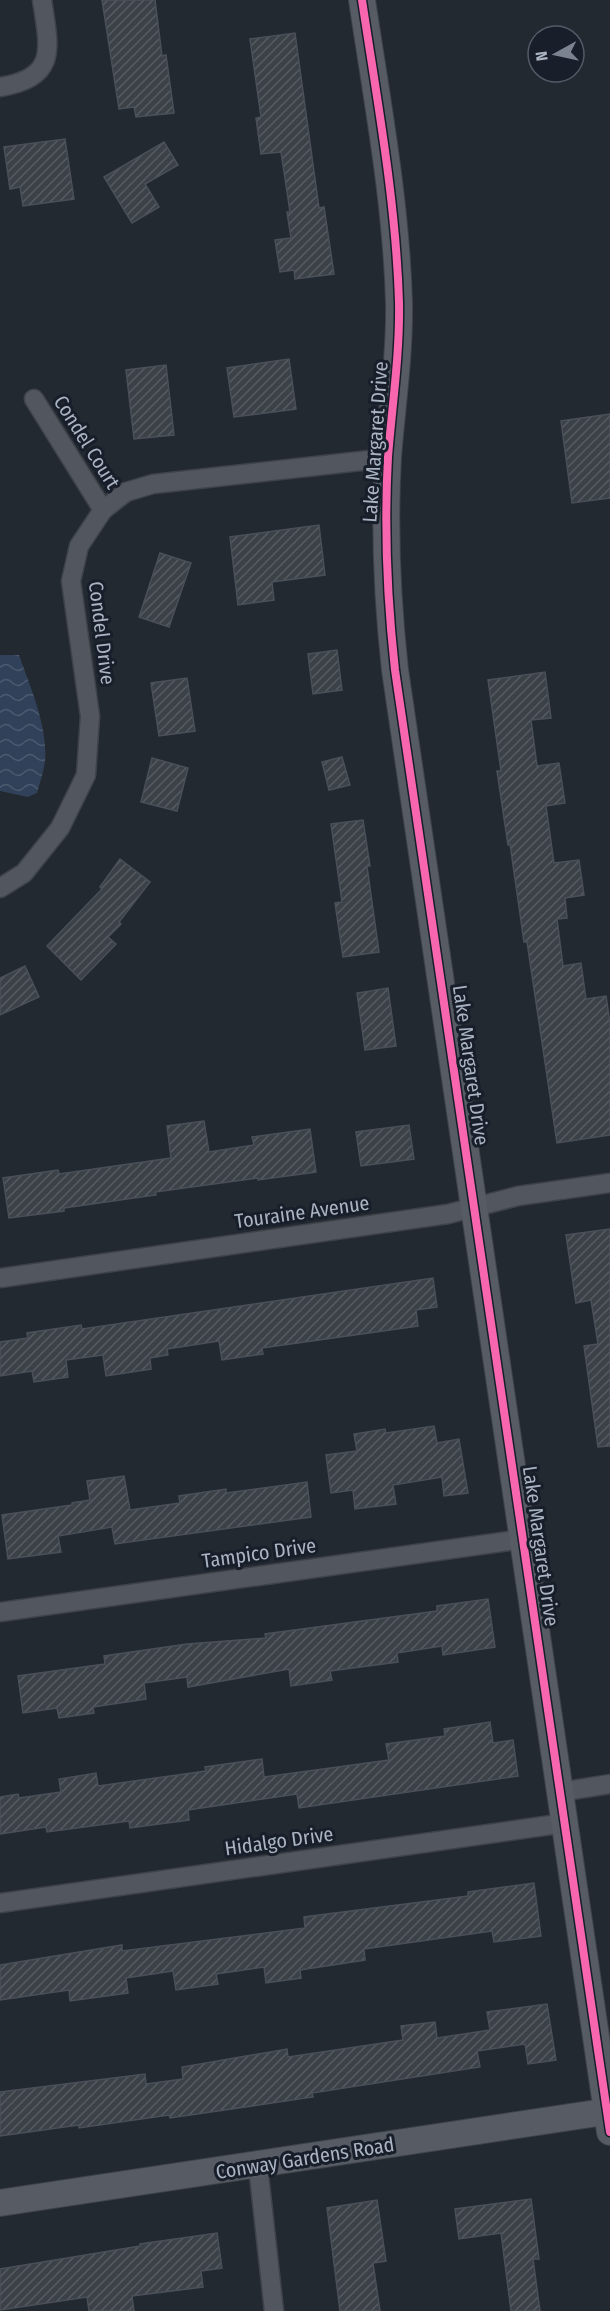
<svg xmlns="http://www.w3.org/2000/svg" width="610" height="2311" font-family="'Fira Sans Condensed',sans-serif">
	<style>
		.water { fill: url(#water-waves) }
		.building { fill: url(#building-hatch); stroke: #4a5058; stroke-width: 1.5 }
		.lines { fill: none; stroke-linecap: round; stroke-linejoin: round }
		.street-casing { stroke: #3f4349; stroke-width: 21 }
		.secondary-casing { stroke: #3f4349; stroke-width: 28 }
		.street { stroke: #52575f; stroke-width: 18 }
		.secondary { stroke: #575c64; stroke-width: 26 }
		.cycleway-casing { stroke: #181f2a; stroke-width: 11 }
		.cycleway { stroke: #f766af; stroke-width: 8 }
		.labels { text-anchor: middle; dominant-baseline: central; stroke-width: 6; stroke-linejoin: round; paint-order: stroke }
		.street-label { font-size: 20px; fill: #abb4c3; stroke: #181f2a }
	</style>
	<defs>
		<pattern id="water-waves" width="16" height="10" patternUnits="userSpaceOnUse" patternTransform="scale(1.5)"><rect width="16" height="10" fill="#304159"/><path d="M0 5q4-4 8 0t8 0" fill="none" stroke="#4b5a6f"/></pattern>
		<pattern id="building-hatch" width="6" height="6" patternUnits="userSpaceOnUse" patternTransform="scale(1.5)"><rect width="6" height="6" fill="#3c4148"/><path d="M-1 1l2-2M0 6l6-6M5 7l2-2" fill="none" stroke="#565a61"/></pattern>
	</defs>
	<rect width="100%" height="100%" fill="#232930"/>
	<!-- water -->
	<path class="water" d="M0 655H19C30 686 48 727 45 761 44 771 40 782 37 793L28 797 0 791Z"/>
	<!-- building -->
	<g class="building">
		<polygon points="102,0 155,0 162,56 166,55 174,113 136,117 134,107 119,109"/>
		<polygon points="295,33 319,208 324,207 334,274 295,279 294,270 280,272 275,240 291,238 287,212 290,212 281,152 261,154 256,118 261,117 250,39"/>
		<polygon points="65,139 74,199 23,206 20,187 10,189 4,147"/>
		<polygon points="164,142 178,165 145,184 159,207 132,223 104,177"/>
		<polygon points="289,359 296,409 234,417 227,368"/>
		<polygon points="166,365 174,435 134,439 126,370"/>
		<polygon points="610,414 610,498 572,503 561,421"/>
		<polygon points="319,525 325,575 272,582 274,600 238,605 230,537"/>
		<polygon points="160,553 191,563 169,627 139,617"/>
		<polygon points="337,650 342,690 313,694 308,654"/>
		<polygon points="545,672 551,718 531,720 537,766 559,763 565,803 546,806 554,863 579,860 584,895 565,898 567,918 557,919 563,966 581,963 586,999 606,996 610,1023 610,1135 557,1143 527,942 524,942 510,844 508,845 497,771 501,771 488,680"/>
		<polygon points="187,678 195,731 159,736 151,683"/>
		<polygon points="342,757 350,785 329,790 322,762"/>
		<polygon points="152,758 188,768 177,811 141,802"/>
		<polygon points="363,820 370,866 367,866 379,952 343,957 335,903 342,902 331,824"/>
		<polygon points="120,859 150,882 119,922 121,924 108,937 116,944 81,980 47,946 102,889 100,887"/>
		<polygon points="25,966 39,997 0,1015 0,978"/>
		<polygon points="388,988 396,1046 365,1050 357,993"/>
		<polygon points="204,1121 209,1152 254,1145 252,1137 310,1129 316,1172 258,1180 258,1178 155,1192 156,1195 64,1208 64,1211 9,1218 3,1178 58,1170 59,1174 171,1158 167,1126"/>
		<polygon points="409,1125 414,1159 361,1166 356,1132"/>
		<polygon points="610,1229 610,1446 598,1447 584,1346 598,1344 591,1300 576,1303 566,1235"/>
		<polygon points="433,1278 437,1307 416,1310 418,1326 262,1348 263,1354 222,1360 219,1341 167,1349 168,1355 150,1358 151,1369 106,1376 103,1355 66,1360 68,1377 34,1382 32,1371 0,1376 0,1342 28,1338 27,1333 81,1325 82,1329"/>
		<polygon points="434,1426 437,1443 459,1439 468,1493 444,1496 442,1477 393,1485 396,1504 355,1509 353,1490 331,1493 326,1455 357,1451 354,1434 385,1429 386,1433"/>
		<polygon points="124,1476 130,1510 180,1503 179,1496 226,1489 226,1493 307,1482 311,1517 115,1544 112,1527 58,1536 61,1552 8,1559 2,1515 72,1505 72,1503 90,1500 87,1481"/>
		<polygon points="488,1599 495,1647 443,1655 442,1646 397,1653 398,1662 330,1671 332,1680 291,1686 289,1669 188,1687 187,1677 144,1683 146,1699 93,1707 94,1713 59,1718 57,1708 23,1713 18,1676 105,1664 104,1656 187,1644 266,1638 265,1634 437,1611 437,1606"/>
		<polygon points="490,1722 493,1743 513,1740 518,1776 299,1808 297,1794 188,1810 189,1820 130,1828 129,1821 47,1832 46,1827 0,1834 0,1797 18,1794 19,1798 61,1792 59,1779 96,1773 98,1786 206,1771 205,1767 262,1759 264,1777 345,1766 389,1760 386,1744 445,1736 444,1729"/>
		<polygon points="534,1883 541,1936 494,1942 492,1931 364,1949 365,1960 300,1970 301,1978 266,1983 264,1967 216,1974 218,1984 176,1990 173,1971 126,1978 128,1993 70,2001 69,1990 0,2000 0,1965 122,1945 122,1951 305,1928 304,1917 468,1896 468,1892"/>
		<polygon points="547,2004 556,2060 528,2064 525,2044 477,2051 480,2067 312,2093 313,2097 170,2118 169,2115 79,2128 79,2125 0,2136 0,2092 145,2074 146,2084 183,2079 182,2067 287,2049 288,2057 403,2040 401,2026 435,2022 437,2038 490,2030 487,2012"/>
		<polygon points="531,2199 539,2259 533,2259 540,2311 511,2311 501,2233 459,2239 455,2209"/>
		<polygon points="377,2200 386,2261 373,2263 380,2311 340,2311 327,2208"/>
		<polygon points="217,2233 222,2268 201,2271 203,2287 132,2296 134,2311 89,2311 87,2297 0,2310 0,2269 140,2246 140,2244"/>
	</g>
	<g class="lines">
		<defs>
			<g id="street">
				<path d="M0 87C59 78 49 47 42 0"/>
				<polyline points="34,399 103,510"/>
				<polyline points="0,888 24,873 60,828 86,775 90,716 71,581 79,546 103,510 126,492 153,484 388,458"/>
				<polyline points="0,1278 448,1214 518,1196 610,1183"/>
				<polyline points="0,1612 523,1539"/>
				<polyline points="560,1792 610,1784"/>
				<polyline points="0,1903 565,1823"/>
				<polyline points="258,2166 274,2311"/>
			</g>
			<g id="secondary">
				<path d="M362 0C377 100 396 201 399 302 400 354 392 406 388 457 384 529 387 598 395 670L610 2132"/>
				<polyline points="0,2203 610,2111"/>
			</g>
		</defs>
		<!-- street casing -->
		<use href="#street" class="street-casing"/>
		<!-- secondary casing -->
		<use href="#secondary" class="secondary-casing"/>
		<!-- street -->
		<use href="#street" class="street"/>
		<!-- secondary -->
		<use href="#secondary" class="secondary"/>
		<defs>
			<path id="cycleway" d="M362 0C377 100 396 201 399 302 400 354 392 406 388 457 384 529 387 598 395 670L610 2132"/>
		</defs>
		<!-- cycleway casing -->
		<use href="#cycleway" class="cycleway-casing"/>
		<!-- cycleway -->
		<use href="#cycleway" class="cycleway"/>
	</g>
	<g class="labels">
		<!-- street labels -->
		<g class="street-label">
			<text transform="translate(87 442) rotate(58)">Condel Court</text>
			<text transform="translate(375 442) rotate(-86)">Lake Margaret Drive</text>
			<text transform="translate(102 633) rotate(83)">Condel Drive</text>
			<text transform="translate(471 1065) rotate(82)">Lake Margaret Drive</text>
			<text transform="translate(302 1212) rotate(-8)">Touraine Avenue</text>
			<text transform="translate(541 1546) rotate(82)">Lake Margaret Drive</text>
			<text transform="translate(259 1553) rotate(-8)">Tampico Drive</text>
			<text transform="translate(279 1841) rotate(-8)">Hidalgo Drive</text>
			<text transform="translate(305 2158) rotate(-9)">Conway Gardens Road</text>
		</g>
	</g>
	<!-- north arrow -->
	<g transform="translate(556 54) rotate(262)"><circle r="28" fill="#181f2a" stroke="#535b67" stroke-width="1.5"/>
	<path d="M0-4.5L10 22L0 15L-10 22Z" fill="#7b8390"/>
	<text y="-9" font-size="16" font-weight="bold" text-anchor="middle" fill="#abb4c3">N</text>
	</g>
</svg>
